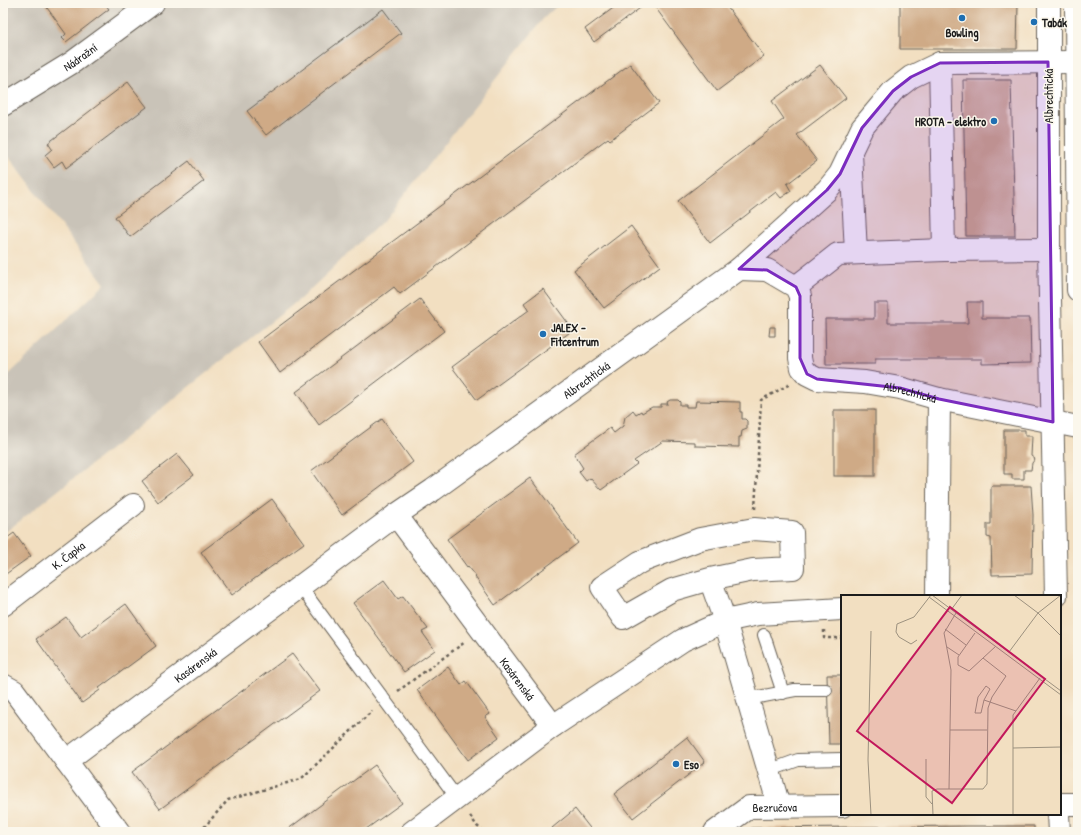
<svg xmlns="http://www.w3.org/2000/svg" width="1081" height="835" font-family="'Patrick Hand',sans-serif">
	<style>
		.industrial { fill: #c9c3b8 }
		.building { fill: #cfaa86 }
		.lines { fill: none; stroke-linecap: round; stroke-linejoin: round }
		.service-casing { stroke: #676056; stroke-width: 14 }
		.minor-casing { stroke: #676056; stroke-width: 24 }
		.secondary-casing { stroke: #676056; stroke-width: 24 }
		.path { stroke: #676056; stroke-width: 2.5; stroke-dasharray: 3 3; stroke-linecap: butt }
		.service { stroke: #fff; stroke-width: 12 }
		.minor { stroke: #fff; stroke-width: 22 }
		.secondary { stroke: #fff; stroke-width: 22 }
		.marked { fill: #7b2cbf; fill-opacity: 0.2; stroke: #7b2cbf; stroke-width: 3; stroke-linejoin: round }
		.poi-dot { fill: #1f6fb2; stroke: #fbf7ec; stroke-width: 1.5 }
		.labels { text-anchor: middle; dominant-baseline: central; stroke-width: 3; stroke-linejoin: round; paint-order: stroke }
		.poi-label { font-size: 12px; font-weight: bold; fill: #1c1c1c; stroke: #fbf7ec; text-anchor: start }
		.street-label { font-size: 12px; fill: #1c1c1c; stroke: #fbf7ec }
		.inset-road { fill: none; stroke: #9c917f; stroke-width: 1 }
		.view { fill: #c2185b; fill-opacity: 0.15; stroke: #c2185b; stroke-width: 2 }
		.inset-edge { fill: none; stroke: #1c1c1c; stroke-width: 2 }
	</style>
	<rect width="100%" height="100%" fill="#fbf7ec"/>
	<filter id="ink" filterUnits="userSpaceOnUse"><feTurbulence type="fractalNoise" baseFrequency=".025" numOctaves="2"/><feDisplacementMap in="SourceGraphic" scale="8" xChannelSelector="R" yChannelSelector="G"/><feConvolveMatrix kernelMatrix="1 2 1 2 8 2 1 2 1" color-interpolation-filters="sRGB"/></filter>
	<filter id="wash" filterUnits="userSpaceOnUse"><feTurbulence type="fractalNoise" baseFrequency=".012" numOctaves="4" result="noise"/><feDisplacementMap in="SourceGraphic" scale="16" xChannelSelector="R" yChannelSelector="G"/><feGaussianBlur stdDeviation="0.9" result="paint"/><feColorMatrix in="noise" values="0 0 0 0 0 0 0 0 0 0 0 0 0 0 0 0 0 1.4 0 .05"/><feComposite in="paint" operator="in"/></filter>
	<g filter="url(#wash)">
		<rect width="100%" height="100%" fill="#f2dfc1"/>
		<!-- industrial -->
		<polygon class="industrial" points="3,3 560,3 543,19 386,218 300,299 3,534 3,380 105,284 3,149"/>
		<g id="blocks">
			<!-- building -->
			<g class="building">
				<polygon points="47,3 104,3 109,9 66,42 62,38 66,34 45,5"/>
				<polygon points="620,3 647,3 594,42 585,29"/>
				<polygon points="652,3 724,3 764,56 717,91"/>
				<polygon points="900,3 1018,3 1017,49 900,49"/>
				<polygon points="383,9 401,33 266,135 247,111"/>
				<polygon points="630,64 659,103 610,140 608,138 400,294 394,287 280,373 258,342"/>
				<polygon points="820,65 846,98 797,135 817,161 787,184 791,191 781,198 776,192 710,243 678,201 784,119 772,101"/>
				<polygon points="963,80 1011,80 1015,236 966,236"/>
				<polygon points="128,82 147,107 66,168 62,161 54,167 45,155 52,149 48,143"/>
				<polygon points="189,161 204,181 130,237 115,217"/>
				<polygon points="631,226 660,266 604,308 574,270"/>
				<polygon points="543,289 573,330 477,400 452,367 529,310 524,303"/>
				<polygon points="420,299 444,331 319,425 296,392"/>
				<polygon points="967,302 982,302 982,318 1030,318 1031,363 982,364 982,359 875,359 875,364 826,364 825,319 874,319 874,303 888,303 888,323 968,323"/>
				<polygon points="770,327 775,327 775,336 769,336"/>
				<polygon points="670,400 678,400 680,402 680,405 686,405 686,407 695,407 696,401 740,402 740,412 742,412 742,419 745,419 747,421 747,429 742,431 741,437 739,437 739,447 695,446 695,442 663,441 634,461 637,464 601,490 590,478 586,481 579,472 583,468 574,454 610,428 614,433 623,426 625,417 633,410 636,414 641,411 642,413 652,407 661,407 661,404 668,404 667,402"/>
				<rect x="834" y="410" width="41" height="66"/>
				<polygon points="382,419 413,462 342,515 311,471"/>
				<polygon points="1004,430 1025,430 1025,436 1032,436 1031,456 1035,459 1032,463 1031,470 1024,470 1024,479 1012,479 1012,474 1004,474"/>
				<polygon points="177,454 194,475 158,502 142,481"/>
				<polygon points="530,478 578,543 495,605 475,577 476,576 468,566 467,567 447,539"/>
				<polygon points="991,486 1031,486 1033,515 1032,574 992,575 991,538 987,537 987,524 991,524"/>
				<polygon points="272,499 304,543 232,595 201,552"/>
				<polygon points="14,533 31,556 3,576 3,541"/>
				<polygon points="384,580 398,599 403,596 428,629 422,632 435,650 404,672 353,603"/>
				<polygon points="126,604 156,646 99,688 100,690 82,703 36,639 66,617 81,637"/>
				<polygon points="292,654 320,691 160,809 132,772"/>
				<polygon points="448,667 461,685 466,681 490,714 485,717 499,737 468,760 417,690"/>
				<polygon points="827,675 842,675 842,744 829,744"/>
				<polygon points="687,737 705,762 633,818 614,794"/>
				<polygon points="375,765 402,803 362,832 284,832"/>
				<polygon points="575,809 593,832 555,832 552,828"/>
				<polygon points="965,826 1034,826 1034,832 747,832 752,828"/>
			</g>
		</g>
	</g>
	<g filter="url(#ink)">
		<use href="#blocks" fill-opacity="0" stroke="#676056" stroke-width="1"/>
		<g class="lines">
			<defs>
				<g id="service">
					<polyline points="300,586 457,798"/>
					<polyline points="764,635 783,693"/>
					<polyline points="748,699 795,690 826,690"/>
					<polyline points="768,771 798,760 842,759"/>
				</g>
				<g id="minor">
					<polyline points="1049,3 1049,249 1056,596"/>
					<polyline points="940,63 944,250"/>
					<path id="s1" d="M3 105 73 62 153 3"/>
					<polyline points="851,153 856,253"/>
					<path id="s2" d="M739 269 767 270 796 287 800 296V358L802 368 807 374 817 379 865 382 900 388 939 399 1078 427"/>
					<polyline points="796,287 838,254 944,250 1049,249"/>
					<path id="s3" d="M396 515 553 726"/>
					<polyline points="710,579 672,590 623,618 602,587 640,562 700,539 754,529 792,532 793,568 753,570 710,579 725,621 779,806"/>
					<polyline points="937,596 939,399"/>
					<path id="s4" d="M3 605 133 505"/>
					<polyline points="3,685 14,691 119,832"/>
					<path id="s5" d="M66 761 396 515 433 490 739 269 827 190 840 174 862 128 893 91 911 77 940 63 1076 62"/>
					<polyline points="1060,804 1078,804"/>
					<polyline points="1058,814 1059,832"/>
					<polyline points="412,832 553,726 683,640 725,621 758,614 842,609"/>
					<path id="s6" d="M715 832 749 807 842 806"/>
				</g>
				<polyline id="secondary" points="1076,3 1078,290"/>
			</defs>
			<!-- service casing -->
			<use href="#service" class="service-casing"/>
			<!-- minor casing -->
			<use href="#minor" class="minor-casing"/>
			<!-- secondary casing -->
			<use href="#secondary" class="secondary-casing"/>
			<!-- path -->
			<g class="path">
				<polyline points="755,509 761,400 790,384"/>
				<polyline points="824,630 824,638 842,638"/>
				<polyline points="398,691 465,642"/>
				<polyline points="470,816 477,826 484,832"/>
				<polyline points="200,832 228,800 301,779 372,711"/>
			</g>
			<!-- service -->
			<use href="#service" class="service"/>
			<!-- minor -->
			<use href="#minor" class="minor"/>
			<!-- secondary -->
			<use href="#secondary" class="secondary"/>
		</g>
	</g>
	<!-- marked area -->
	<path class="marked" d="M1048 62 1053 422 939 399 900 388 817 379 807 374 800 358V296L796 287 767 270 739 269 827 190 840 174 862 128 893 91 911 77 940 63Z"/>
	<!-- markers -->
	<g class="poi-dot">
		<circle cx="962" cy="18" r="4"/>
		<circle cx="1034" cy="22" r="4"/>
		<circle cx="994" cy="121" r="4"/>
		<circle cx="543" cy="334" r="4"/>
		<circle cx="676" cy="764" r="4"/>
	</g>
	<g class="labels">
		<!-- poi labels -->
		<g class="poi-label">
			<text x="1042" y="22">Tabák</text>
			<text x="962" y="32" text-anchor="middle">Bowling</text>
			<text x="986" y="121" text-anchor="end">HROTA - elektro</text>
			<text x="551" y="327">JALEX -<tspan x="551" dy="14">Fitcentrum</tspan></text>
			<text x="684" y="764">Eso</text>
		</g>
		<!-- street labels -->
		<g class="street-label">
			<text stroke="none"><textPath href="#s1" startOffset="91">Nádražní</textPath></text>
			<text transform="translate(1048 96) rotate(-90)">Albrechtická</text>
			<text stroke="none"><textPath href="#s5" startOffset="645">Albrechtická</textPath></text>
			<text stroke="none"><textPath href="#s2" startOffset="257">Albrechtická</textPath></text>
			<text stroke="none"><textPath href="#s4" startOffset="82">K. Čapka</textPath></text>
			<text stroke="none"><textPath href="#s5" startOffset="161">Kasárenská</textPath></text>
			<text stroke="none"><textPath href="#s3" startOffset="204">Kasárenská</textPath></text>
			<text stroke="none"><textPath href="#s6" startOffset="68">Bezručova</textPath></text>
		</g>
	</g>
	<!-- overview -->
	<g transform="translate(841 595)">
		<rect width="220" height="220" fill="#f2dfc1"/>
		<path class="inset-road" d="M91 0 220 96M173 0 197 18 220 41M88 2 220 100M110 15 121 0M104 34 125 50M30 36 27 165 30 220M76 45 70 49 58 42 55 37 56 29 73 22 90 0M106 52 118 60M168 57 197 18 220 0M117 70 128 76 155 51M117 70V62L134 38M143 105 140 118H134L137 102 145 91 149 94 143 105 175 116M109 135H146M172 153 220 152M85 164V202L91 209M108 194 110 75 103 38 115 18M92 220 91 196 96 194H142L146 189 147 113 151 102 165 81 142 63M172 220V120L199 83"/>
		<path class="view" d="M109 12 204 84 111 208 16 136Z"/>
		<rect width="220" height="220" class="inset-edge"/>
	</g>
	<!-- margin -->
	<rect width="1081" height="835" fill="none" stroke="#fbf7ec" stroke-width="16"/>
</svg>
